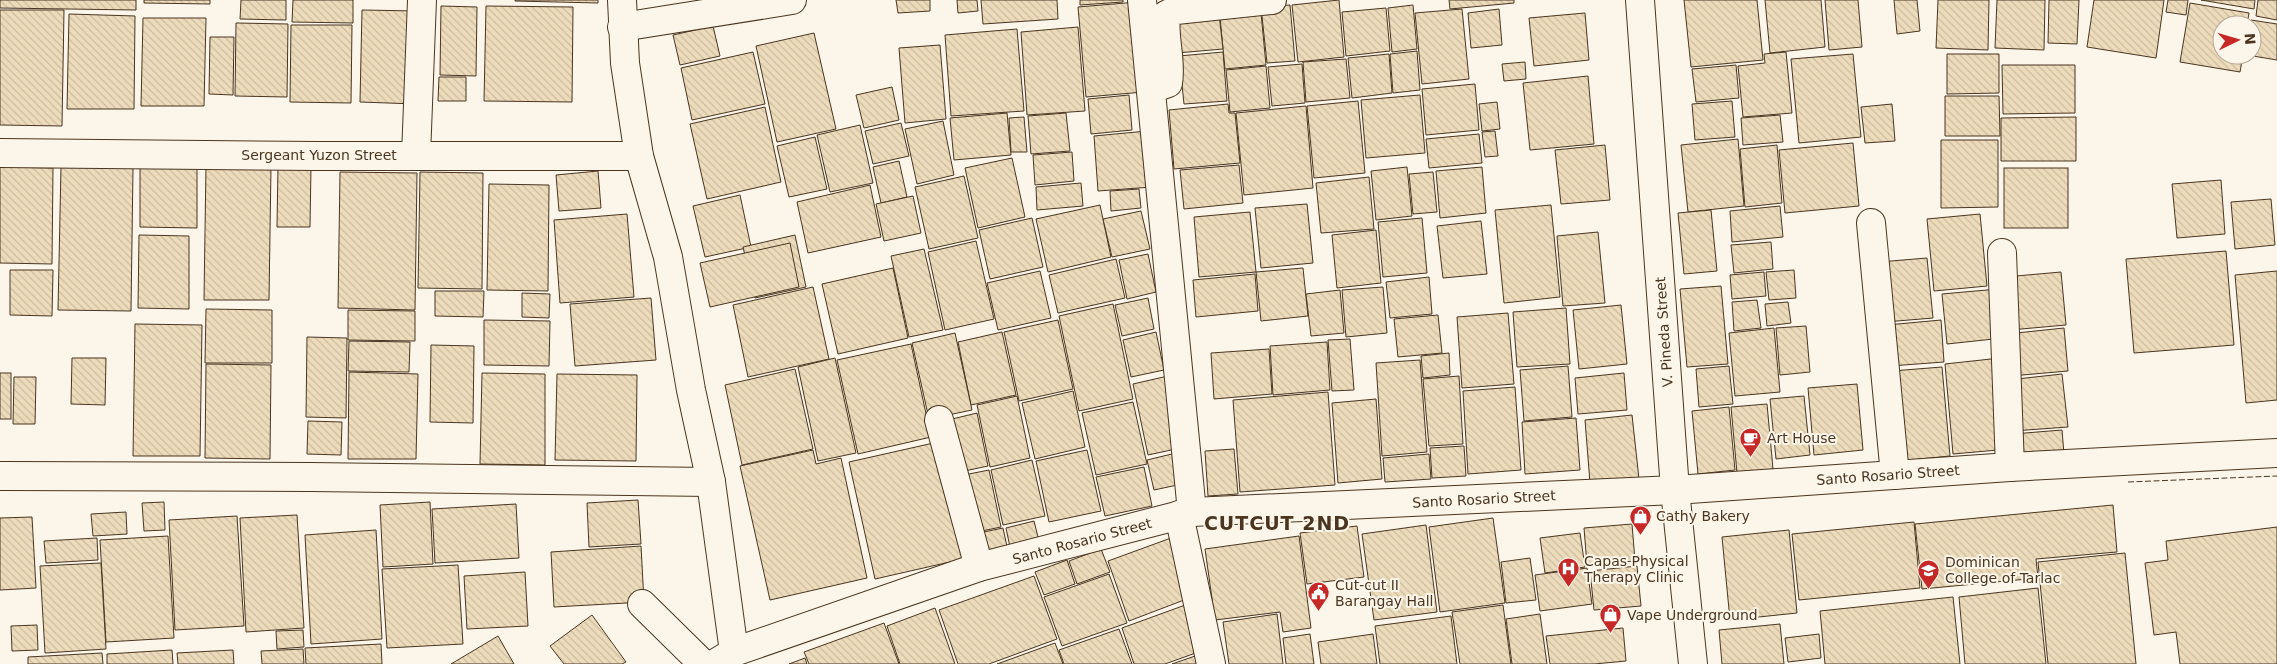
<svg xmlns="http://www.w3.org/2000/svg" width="2277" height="664" font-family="'DejaVu Sans',sans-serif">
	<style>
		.building { fill: url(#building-back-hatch); stroke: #4a3520 }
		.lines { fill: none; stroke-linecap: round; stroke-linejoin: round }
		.minor-casing { stroke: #4a3520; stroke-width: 30 }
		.major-casing { stroke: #4a3520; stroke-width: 30 }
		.minor { stroke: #fbf6e9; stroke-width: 28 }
		.major { stroke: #fbf6e9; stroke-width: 28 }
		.fence { stroke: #4a3520; stroke-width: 1; stroke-dasharray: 6 2.5; stroke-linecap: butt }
		.labels { text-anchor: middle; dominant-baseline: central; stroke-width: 4; stroke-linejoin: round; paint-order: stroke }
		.street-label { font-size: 14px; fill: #4a3520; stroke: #fbf6e9 }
		.poi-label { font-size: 14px; fill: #4a3520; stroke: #fbf6e9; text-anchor: start }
		.district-label { font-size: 19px; font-weight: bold; letter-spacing: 1px; fill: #4a3520; stroke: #fbf6e9 }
	</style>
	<defs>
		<pattern id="building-back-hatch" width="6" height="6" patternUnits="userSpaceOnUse" patternTransform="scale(1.25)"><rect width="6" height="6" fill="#ecdcbc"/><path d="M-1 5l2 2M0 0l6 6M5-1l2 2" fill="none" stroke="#ccbda1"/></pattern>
	</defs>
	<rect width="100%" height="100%" fill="#fbf6e9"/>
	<!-- building -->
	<g class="building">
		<polygon points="0,0 136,0 136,10 0,8"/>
		<polygon points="144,0 210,0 210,4 144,3"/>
		<polygon points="241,0 286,0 286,20 240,19"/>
		<polygon points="293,0 353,0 353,23 292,22"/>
		<polygon points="515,0 598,0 598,3 515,1"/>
		<polygon points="896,0 930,0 930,11 898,13"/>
		<polygon points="957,0 977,0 978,11 958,13"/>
		<polygon points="981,0 1057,0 1058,19 983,24"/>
		<polygon points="1080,0 1123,0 1123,2 1080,5"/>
		<polygon points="1339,0 1344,57 1298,62 1292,5"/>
		<polygon points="1449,0 1514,0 1514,3 1450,9"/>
		<polygon points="1684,0 1757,0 1763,60 1691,67"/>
		<polygon points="1765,0 1821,0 1825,47 1770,53"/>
		<polygon points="1825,0 1858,0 1862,47 1829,50"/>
		<polygon points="1894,0 1917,0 1920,31 1897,34"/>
		<polygon points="1938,0 1989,0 1988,50 1936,48"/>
		<polygon points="1997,0 2045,0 2044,50 1995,48"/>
		<polygon points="2049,0 2079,0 2077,44 2048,43"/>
		<polygon points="2094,0 2164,0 2156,58 2087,47"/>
		<polygon points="2168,0 2188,0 2186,15 2166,12"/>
		<polygon points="2201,0 2255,0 2254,9"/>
		<polygon points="2258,0 2277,0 2277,20 2256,16"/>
		<polygon points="1137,2 1144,92 1086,97 1078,7"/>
		<polygon points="2190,3 2249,13 2247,25 2222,25 2222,55 2243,55 2240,72 2180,62"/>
		<polygon points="1290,5 1295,61 1267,63 1261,7"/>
		<polygon points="1413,5 1417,49 1392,52 1388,8"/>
		<polygon points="441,6 477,7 476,76 440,75"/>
		<polygon points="486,6 573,7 572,102 484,101"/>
		<polygon points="1386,8 1390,51 1346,56 1342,12"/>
		<polygon points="1462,9 1469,79 1422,84 1415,13"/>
		<polygon points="1499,9 1502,45 1471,48 1468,13"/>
		<polygon points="0,10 64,10 62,126 0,125"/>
		<polygon points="362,10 417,11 416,104 360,102"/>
		<polygon points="1261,13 1266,65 1225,69 1220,17"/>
		<polygon points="1585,13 1589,60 1534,66 1529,18"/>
		<polygon points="69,14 135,16 134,109 67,109"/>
		<polygon points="1219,14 1223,49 1177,53 1174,18"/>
		<polygon points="143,18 206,18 204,106 141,106"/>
		<polygon points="2251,20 2277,24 2277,60 2247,55 2252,55"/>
		<polygon points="236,23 288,24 287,97 235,96"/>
		<polygon points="291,25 352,25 351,103 290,102"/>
		<polygon points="713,26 720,56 680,65 673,35"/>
		<polygon points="1078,27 1085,111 1027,115 1021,32"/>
		<polygon points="1017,29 1024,111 951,116 945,35"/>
		<polygon points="814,33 836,129 777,142 756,46"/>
		<polygon points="210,37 234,37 233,95 209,94"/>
		<polygon points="940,45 946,119 905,123 899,48"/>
		<polygon points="1417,51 1420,90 1393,93 1390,54"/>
		<polygon points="753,52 765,104 692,120 681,68"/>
		<polygon points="1223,52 1227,101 1184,104 1179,56"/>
		<polygon points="1786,52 1792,113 1743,117 1738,66 1765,63 1764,54"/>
		<polygon points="1389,54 1392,93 1352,98 1348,58"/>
		<polygon points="1853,54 1861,137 1799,143 1791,59"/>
		<polygon points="1947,54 1999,54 1999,93 1947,94"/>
		<polygon points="1346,59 1350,98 1306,102 1303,62"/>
		<polygon points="1525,62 1526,79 1504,81 1502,64"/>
		<polygon points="1302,64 1305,103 1272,106 1268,67"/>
		<polygon points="1736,65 1739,98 1696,102 1692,69"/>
		<polygon points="2002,65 2075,65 2075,113 2003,114"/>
		<polygon points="1266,66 1270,108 1230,112 1226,70"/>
		<polygon points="1588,76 1594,144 1530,150 1523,83"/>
		<polygon points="439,77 466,77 466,101 438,101"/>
		<polygon points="1475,84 1479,130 1426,135 1422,89"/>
		<polygon points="892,87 899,120 864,128 856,95"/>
		<polygon points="1129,95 1132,130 1091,134 1088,99"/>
		<polygon points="1420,95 1425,153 1366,158 1361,100"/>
		<polygon points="1945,96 1999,96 2000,136 1945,136"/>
		<polygon points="1358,101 1365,173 1314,178 1307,106"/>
		<polygon points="1732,101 1735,137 1695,140 1692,104"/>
		<polygon points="1497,102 1500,129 1482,131 1479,104"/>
		<polygon points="1228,104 1229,113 1235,113 1240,163 1174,169 1169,110"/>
		<polygon points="1892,104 1895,141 1865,143 1861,107"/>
		<polygon points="1306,106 1313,188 1244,195 1236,113"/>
		<polygon points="765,107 781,182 707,199 690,124"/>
		<polygon points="1007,113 1011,155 954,160 950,118"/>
		<polygon points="1066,113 1070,151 1031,154 1028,116"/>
		<polygon points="1780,115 1783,142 1743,145 1741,118"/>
		<polygon points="1024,117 1027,152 1011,152 1009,118"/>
		<polygon points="2076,117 2076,161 2001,161 2001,118"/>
		<polygon points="943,121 954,175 917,184 905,129"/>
		<polygon points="901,123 909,156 873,164 865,131"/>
		<polygon points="860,125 873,183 830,192 817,135"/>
		<polygon points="1147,131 1152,187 1098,191 1094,136"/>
		<polygon points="1495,131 1498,156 1485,157 1482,132"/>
		<polygon points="1479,134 1482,163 1429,168 1426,139"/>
		<polygon points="815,137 827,189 789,197 777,146"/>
		<polygon points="1738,139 1744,206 1688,212 1681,145"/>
		<polygon points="1941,140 1998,140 1998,207 1941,208"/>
		<polygon points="1853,143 1859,206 1785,213 1779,150"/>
		<polygon points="1605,145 1610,200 1561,204 1555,150"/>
		<polygon points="1777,145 1782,203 1745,207 1740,149"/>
		<polygon points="1072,152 1074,181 1035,185 1033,155"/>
		<polygon points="1012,158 1025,217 978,228 965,168"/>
		<polygon points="899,161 907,197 881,203 873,167"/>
		<polygon points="206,165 271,166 269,300 204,300"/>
		<polygon points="278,165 311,166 310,227 277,227"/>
		<polygon points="1239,165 1243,203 1184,209 1180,170"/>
		<polygon points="140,166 197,166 197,228 140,227"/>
		<polygon points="0,167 53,168 52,264 0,263"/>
		<polygon points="61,167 133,168 131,311 58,310"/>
		<polygon points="1407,167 1412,216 1376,220 1371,171"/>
		<polygon points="1482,167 1486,213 1440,218 1436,171"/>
		<rect x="2004" y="168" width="64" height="60"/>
		<polygon points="598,171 601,208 559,211 556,175"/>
		<polygon points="340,172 417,173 415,310 338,308"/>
		<polygon points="420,172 483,173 482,289 418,288"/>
		<polygon points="1433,172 1437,212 1413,214 1409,174"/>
		<polygon points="964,176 978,238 929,249 915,187"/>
		<polygon points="1369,177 1374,229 1321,233 1316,183"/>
		<polygon points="2221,180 2225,234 2177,238 2172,184"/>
		<polygon points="1081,183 1083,206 1037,210 1036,187"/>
		<polygon points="489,184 549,185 548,291 487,290"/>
		<polygon points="870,185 881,237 808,253 797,202"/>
		<polygon points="1139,189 1141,208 1111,211 1110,191"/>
		<polygon points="740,195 751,247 705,257 693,206"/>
		<polygon points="913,196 921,233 884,241 876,204"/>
		<polygon points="2271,199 2275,245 2235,249 2231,202"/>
		<polygon points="1307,204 1313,263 1261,268 1255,208"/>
		<polygon points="1100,205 1111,257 1048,272 1036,219"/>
		<polygon points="1551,205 1560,297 1504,303 1495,210"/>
		<polygon points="1780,206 1783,237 1732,242 1730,211"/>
		<polygon points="1711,210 1717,271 1684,274 1678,213"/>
		<polygon points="1141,211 1150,249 1112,257 1103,219"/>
		<polygon points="1250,212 1256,272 1199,277 1194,217"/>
		<polygon points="627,214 634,297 560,303 554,220"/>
		<polygon points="1980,214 1987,286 1934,291 1927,219"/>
		<polygon points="1032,218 1043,267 990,279 979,230"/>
		<polygon points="1422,218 1427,273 1383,277 1378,222"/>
		<polygon points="1481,221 1487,274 1443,278 1437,226"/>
		<polygon points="1376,230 1381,283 1337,288 1332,235"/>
		<polygon points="1598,232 1605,303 1563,306 1557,236"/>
		<polygon points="139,235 189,236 189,309 138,308"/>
		<polygon points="795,235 806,287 755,298 743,247"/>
		<polygon points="976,241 994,319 945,330 928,252"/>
		<polygon points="1771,242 1773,269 1734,273 1731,245"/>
		<polygon points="790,243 799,287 710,307 700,263"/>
		<polygon points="924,249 943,330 909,337 891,256"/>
		<polygon points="2226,251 2234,345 2134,353 2126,259"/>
		<polygon points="1148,254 1156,292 1127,299 1119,260"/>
		<polygon points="1927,258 1933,318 1885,322 1879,262"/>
		<polygon points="1116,259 1125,298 1058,313 1049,275"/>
		<polygon points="893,268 908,338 838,354 822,284"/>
		<polygon points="1303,268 1308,316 1261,321 1256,272"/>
		<polygon points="10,270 53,270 52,316 10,315"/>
		<polygon points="1794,270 1796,298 1769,300 1766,272"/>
		<polygon points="1040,271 1051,318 998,330 987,283"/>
		<polygon points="2277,271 2277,400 2246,403 2235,275"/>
		<polygon points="1764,272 1766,296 1732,299 1730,275"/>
		<polygon points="2061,272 2066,325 2010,330 2005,277"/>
		<polygon points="1255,274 1258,311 1196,317 1193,280"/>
		<polygon points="1429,277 1432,314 1390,318 1386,282"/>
		<polygon points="1721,286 1728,364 1687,367 1680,289"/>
		<polygon points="813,287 829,359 748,377 733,305"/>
		<polygon points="1383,287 1387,333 1346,337 1342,290"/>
		<polygon points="1998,289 2003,338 1947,344 1942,294"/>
		<polygon points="1340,290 1344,333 1311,336 1306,294"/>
		<polygon points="435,291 484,291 483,317 435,316"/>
		<polygon points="522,293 550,294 549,318 522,317"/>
		<polygon points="651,298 656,360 575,366 570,304"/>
		<polygon points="1148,298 1154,329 1122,336 1115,305"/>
		<polygon points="1757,300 1761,328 1734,331 1732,302"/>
		<polygon points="1788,302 1791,323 1767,326 1765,304"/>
		<polygon points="1113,304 1133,399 1079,411 1059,316"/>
		<polygon points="1621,305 1627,364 1579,369 1573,310"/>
		<polygon points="1566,308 1570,364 1517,367 1513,312"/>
		<polygon points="206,309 272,310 272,363 205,363"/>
		<polygon points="348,310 415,311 415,341 348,340"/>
		<polygon points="1508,313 1514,384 1462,388 1457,317"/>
		<polygon points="1438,315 1442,353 1398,357 1394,319"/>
		<polygon points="484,320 550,321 549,366 484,365"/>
		<polygon points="1058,320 1073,389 1019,401 1004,332"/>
		<polygon points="1941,320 1944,362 1890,366 1887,325"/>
		<polygon points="135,324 202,325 200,456 133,456"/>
		<polygon points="1806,326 1810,372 1780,375 1776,328"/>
		<polygon points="1774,328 1780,392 1735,396 1729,333"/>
		<polygon points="2064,328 2068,371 2011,376 2007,334"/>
		<polygon points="1002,332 1016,395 971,405 958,342"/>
		<polygon points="1156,332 1164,370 1131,377 1123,340"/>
		<polygon points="955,333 972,410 929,419 912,343"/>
		<polygon points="307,337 347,338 346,418 306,417"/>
		<polygon points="1350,339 1354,390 1332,391 1328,340"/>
		<polygon points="349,341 410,342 409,372 348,371"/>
		<polygon points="1327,342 1330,390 1273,395 1270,346"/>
		<polygon points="911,344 931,437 858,454 837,360"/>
		<polygon points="431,345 474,346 473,423 430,422"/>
		<polygon points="1269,349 1272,394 1214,399 1211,353"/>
		<polygon points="1449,353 1450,375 1423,378 1421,356"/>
		<polygon points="72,358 106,358 105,405 71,404"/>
		<polygon points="835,358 856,453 818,461 798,367"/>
		<polygon points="2000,358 2009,449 1953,454 1945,364"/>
		<polygon points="1420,360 1427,452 1382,456 1376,363"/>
		<polygon points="206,364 271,365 270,459 205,458"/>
		<polygon points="1568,366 1572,417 1524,421 1520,370"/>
		<polygon points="1729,366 1733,404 1699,407 1696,369"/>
		<polygon points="1942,367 1950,456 1900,461 1892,371"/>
		<polygon points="795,369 813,449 742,465 725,385"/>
		<polygon points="349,372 418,374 416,459 348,459"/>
		<rect x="0" y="373" width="11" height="46"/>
		<polygon points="482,373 545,374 545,465 480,464"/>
		<polygon points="1624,373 1627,410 1578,414 1575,378"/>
		<polygon points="557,374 637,375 636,461 555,460"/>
		<polygon points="2062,374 2068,427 2013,431 2008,380"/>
		<polygon points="1168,376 1185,447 1148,455 1133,384"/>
		<polygon points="1459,376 1463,444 1429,446 1423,379"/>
		<polygon points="14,377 36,377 35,424 13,424"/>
		<polygon points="1857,384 1863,450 1814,455 1808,388"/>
		<polygon points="1515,387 1521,470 1468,474 1463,391"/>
		<polygon points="1073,391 1085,447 1035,459 1022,403"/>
		<polygon points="1328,392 1335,485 1240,492 1233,400"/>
		<polygon points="1017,396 1030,458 990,467 977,405"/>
		<polygon points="1804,396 1810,455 1776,459 1770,399"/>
		<polygon points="1376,399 1382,479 1338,483 1332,403"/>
		<polygon points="1133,402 1147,464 1096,475 1082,413"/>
		<polygon points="1767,404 1773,469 1737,473 1731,407"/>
		<polygon points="1729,407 1735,470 1698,474 1692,411"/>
		<polygon points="977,413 988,466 955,473 944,421"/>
		<polygon points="1632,415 1639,479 1590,483 1585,420"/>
		<polygon points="1576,418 1580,470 1525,474 1522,422"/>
		<polygon points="308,421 342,422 341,455 307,454"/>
		<polygon points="2062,430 2064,454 2015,459 2013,434"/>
		<polygon points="938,442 963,559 875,579 849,462"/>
		<polygon points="1464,446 1466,476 1432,478 1430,448"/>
		<polygon points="1234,449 1238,494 1208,496 1205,451"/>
		<polygon points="813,450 816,464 841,458 867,578 770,600 740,466"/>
		<polygon points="1087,450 1101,511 1049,522 1036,461"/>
		<polygon points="1176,453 1182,484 1154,490 1147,460"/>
		<polygon points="1429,454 1431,479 1385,482 1383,458"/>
		<polygon points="1032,460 1045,516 1003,525 991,470"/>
		<polygon points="1144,467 1152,506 1105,516 1096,477"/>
		<polygon points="989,470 1001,527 972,533 959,476"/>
		<polygon points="638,500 641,544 589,547 587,503"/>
		<polygon points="164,502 165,530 144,531 142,503"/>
		<polygon points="430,502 433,564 383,567 380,505"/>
		<polygon points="516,504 519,558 435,563 432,509"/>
		<polygon points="2113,505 2117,552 2036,559 2038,578 1922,589 1915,524"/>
		<polygon points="126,512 127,534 93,536 91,514"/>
		<polygon points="297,515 304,628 246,632 240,518"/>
		<polygon points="237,516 244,626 175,630 169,520"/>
		<polygon points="32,517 36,588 0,590 0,518"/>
		<polygon points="1493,518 1505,603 1440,612 1429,527"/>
		<polygon points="1034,521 1040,545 1011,552 1006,528"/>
		<polygon points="1914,522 1920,588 1799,600 1792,534"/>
		<polygon points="1632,524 1635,561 1587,565 1584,528"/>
		<polygon points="1426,525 1437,612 1374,620 1362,534"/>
		<polygon points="1357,526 1364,577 1307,584 1300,533"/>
		<polygon points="2277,527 2277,664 2180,664 2176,632 2154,635 2145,563 2168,560 2166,541"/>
		<polygon points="1003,528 1009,556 980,562 974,534"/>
		<polygon points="376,530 382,639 311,644 305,535"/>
		<polygon points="1789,530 1797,613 1730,620 1722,537"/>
		<polygon points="1580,533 1585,567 1545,573 1540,538"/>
		<polygon points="168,536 174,638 106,642 100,540"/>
		<polygon points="1299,536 1311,628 1283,632 1280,612 1215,620 1205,549"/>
		<polygon points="97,538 98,560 46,563 44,541"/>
		<polygon points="1171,538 1192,597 1129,621 1108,561"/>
		<polygon points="641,546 644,602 554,607 551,552"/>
		<polygon points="1101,549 1110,572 1077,584 1069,561"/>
		<polygon points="2125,553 2136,664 2048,664 2038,562"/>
		<polygon points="1530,558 1536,600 1506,603 1501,562"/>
		<polygon points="1067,560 1075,584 1044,595 1035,572"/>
		<polygon points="101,563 106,649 45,653 40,566"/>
		<polygon points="458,565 463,644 387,648 382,569"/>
		<polygon points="1637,566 1641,606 1594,610 1590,571"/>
		<polygon points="1587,568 1592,604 1540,611 1535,575"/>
		<polygon points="525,572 528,626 467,629 464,576"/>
		<polygon points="1109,574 1127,623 1062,646 1044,597"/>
		<polygon points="1034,576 1057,639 989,664 958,664 939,610"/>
		<polygon points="2038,588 2046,664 1965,664 1959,597"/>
		<polygon points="1953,597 1960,664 1825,664 1820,611"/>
		<polygon points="1188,604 1204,650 1165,664 1134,664 1122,628"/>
		<polygon points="1503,605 1511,664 1460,664 1452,612"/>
		<polygon points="935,608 955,664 900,664 887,626"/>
		<polygon points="1277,614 1283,664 1229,664 1223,622"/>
		<polygon points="1540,614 1547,664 1512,664 1506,619"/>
		<polygon points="592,615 626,662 622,664 564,664 550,646"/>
		<polygon points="1451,616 1457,664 1380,664 1375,626"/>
		<polygon points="884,623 899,664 809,664 804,652"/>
		<polygon points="1780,624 1784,664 1722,664 1719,630"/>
		<polygon points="37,625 38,650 12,651 11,626"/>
		<polygon points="1623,628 1626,661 1594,664 1550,664 1546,636"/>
		<polygon points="1119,629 1132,664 1064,664 1059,650"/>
		<polygon points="303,630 304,647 277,649 276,631"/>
		<polygon points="1310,634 1314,664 1286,664 1283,638"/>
		<polygon points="1373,634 1377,664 1321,664 1318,642"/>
		<polygon points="1819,634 1821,658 1788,662 1785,638"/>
		<polygon points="498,636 514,664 451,664"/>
		<polygon points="1055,643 1063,664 997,664"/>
		<polygon points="381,644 382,664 306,664 305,648"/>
		<polygon points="303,649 304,664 262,664 261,651"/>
		<polygon points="172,650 173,664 107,664 107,654"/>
		<polygon points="233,650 234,664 178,664 177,653"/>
		<polygon points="102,653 103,664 28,664 28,657"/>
		<polygon points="1198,655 1202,664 1172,664"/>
		<polygon points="805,658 807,664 789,664"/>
	</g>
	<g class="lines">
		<defs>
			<g id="minor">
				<polyline points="622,0 625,63 639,156 668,257 691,390 711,482 734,652"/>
				<polyline points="1142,0 1192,512"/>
				<polyline points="622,27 792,0"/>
				<path d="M1151 89 1168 83C1172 60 1163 38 1166 15L1176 10 1272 0"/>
				<polyline points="0,153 317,156 639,156"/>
				<polyline points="416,156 422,0"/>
				<polyline points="1871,223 1895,475"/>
				<polyline points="2002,253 2010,467"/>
				<polyline points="939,420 979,567"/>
				<polyline points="0,476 310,477 711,482"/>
				<polyline points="1179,515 1211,664"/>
				<polyline points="642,604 703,664"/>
				<polyline points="714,664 734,652 979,567 1192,512 1675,490 1640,0"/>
			</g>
			<polyline id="major" points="1693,664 1675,490 2010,467 2277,453"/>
		</defs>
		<!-- minor casing -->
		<use href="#minor" class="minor-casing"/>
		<!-- major casing -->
		<use href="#major" class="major-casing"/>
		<!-- minor -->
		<use href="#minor" class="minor"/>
		<!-- major -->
		<use href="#major" class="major"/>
		<!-- fence -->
		<polyline class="fence" points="2128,482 2277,476"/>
	</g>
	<!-- icons -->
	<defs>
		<symbol id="cafe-pin" viewBox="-11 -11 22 30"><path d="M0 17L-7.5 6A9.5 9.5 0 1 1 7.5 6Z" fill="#c62828" stroke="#fbf6e9"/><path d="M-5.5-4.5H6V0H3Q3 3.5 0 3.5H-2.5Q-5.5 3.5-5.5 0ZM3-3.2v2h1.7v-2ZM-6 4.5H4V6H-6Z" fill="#fff"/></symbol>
		<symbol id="shop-pin" viewBox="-11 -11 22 30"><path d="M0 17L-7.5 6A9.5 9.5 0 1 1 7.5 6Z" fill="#c62828" stroke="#fbf6e9"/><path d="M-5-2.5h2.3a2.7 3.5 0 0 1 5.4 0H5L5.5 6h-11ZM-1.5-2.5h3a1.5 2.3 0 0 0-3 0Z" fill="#fff"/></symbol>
		<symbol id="hospital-pin" viewBox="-11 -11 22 30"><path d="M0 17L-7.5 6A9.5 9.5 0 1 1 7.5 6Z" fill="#c62828" stroke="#fbf6e9"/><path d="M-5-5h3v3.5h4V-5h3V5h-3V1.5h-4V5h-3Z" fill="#fff"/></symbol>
		<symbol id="university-pin" viewBox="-11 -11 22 30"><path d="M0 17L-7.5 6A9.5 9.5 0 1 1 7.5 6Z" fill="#c62828" stroke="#fbf6e9"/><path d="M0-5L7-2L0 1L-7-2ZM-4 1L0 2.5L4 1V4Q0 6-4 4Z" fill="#fff"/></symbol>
		<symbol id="civic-pin" viewBox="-11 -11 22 30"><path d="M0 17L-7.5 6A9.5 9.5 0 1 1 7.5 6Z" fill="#c62828" stroke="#fbf6e9"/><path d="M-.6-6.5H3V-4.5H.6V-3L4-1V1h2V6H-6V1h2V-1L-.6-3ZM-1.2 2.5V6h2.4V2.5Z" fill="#fff"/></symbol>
	</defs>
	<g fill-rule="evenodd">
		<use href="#cafe-pin" x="1738" y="426" width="25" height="34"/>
		<use href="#shop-pin" x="1628" y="504" width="25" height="34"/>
		<use href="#hospital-pin" x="1556" y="556" width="25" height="34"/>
		<use href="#university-pin" x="1916" y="558" width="25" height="34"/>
		<use href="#civic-pin" x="1306" y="580" width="25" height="34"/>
		<use href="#shop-pin" x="1598" y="602" width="25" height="34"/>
	</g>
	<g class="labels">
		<!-- street labels -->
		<g class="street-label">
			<text x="319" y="155">Sergeant Yuzon Street</text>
			<text transform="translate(1664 332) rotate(-94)">V. Pineda Street</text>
			<text transform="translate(1888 475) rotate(-4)">Santo Rosario Street</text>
			<text transform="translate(1484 499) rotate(-3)">Santo Rosario Street</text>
			<text transform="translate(1082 541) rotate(-15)">Santo Rosario Street</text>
		</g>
		<!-- poi labels -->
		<g class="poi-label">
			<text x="1767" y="438">Art House</text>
			<text x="1656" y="516">Cathy Bakery</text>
			<text x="1584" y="561">Capas Physical<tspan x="1584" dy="16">Therapy Clinic</tspan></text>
			<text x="1945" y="562">Dominican<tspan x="1945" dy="16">College of Tarlac</tspan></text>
			<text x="1335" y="585">Cut-cut II<tspan x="1335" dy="16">Barangay Hall</tspan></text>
			<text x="1627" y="615">Vape Underground</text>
		</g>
		<!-- district labels -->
		<g class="district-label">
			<text x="1277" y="523">CUTCUT 2ND</text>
		</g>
	</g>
	<!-- north arrow -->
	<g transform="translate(2237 40) rotate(85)"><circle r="24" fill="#fbf6e9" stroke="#b4a999"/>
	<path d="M0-4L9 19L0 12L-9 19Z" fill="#c62828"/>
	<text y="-8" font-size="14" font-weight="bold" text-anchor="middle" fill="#4a3520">N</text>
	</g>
</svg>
